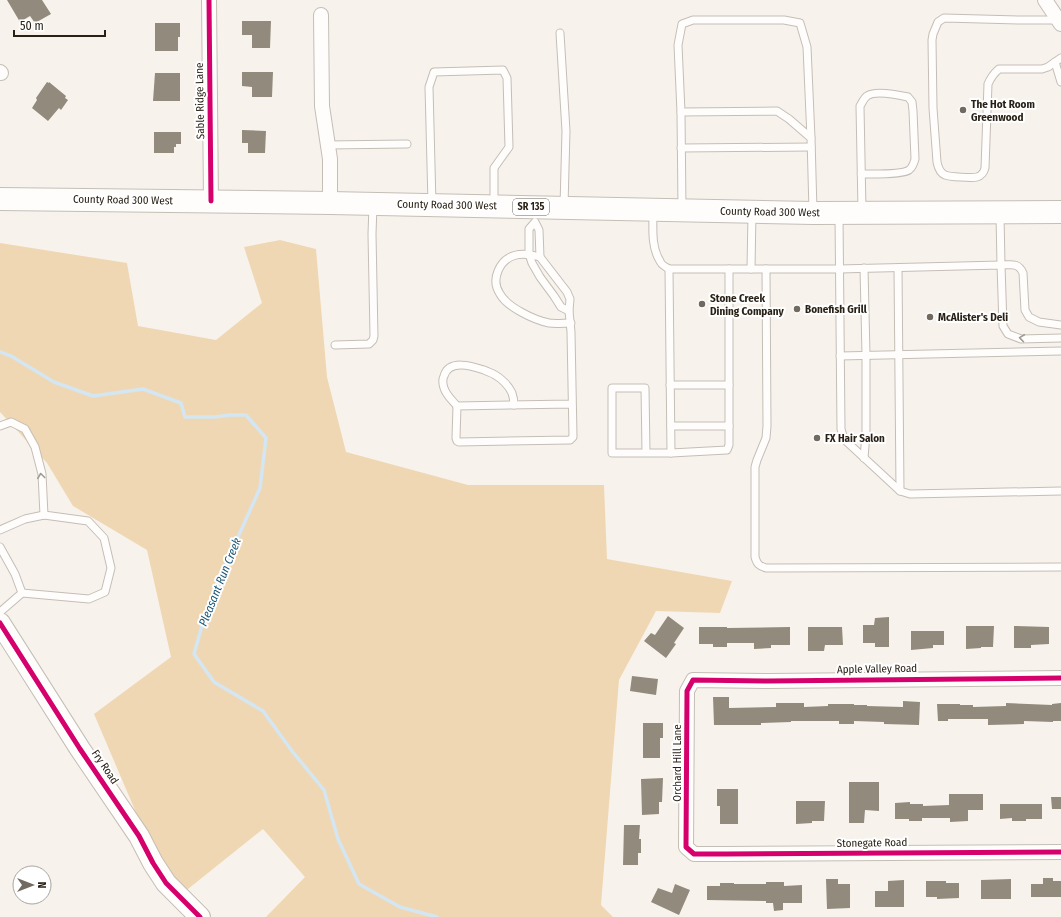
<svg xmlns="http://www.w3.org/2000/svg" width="1061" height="917" font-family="'Fira Sans Condensed',sans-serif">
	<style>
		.green { fill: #f0d7b3 }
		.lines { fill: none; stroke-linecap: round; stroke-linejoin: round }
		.stream { stroke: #d3e6f2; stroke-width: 3.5 }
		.building { fill: #928a7c }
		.lane-casing { stroke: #c4beb6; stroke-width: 9 }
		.street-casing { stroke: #c4beb6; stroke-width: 16 }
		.secondary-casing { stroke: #c4beb6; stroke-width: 22 }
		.primary-casing { stroke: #c4beb6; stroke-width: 24 }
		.lane { stroke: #fefdfc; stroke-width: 7 }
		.street { stroke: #fefdfc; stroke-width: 14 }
		.secondary { stroke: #fefdfc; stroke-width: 20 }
		.primary { stroke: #fefdfc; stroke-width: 22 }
		.cycleway-casing { stroke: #fff; stroke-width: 8 }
		.cycleway { stroke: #d6006c; stroke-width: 5 }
		.oneway { stroke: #9e9a94 }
		.poi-dot { fill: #716a61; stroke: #fff; stroke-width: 1.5 }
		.labels { text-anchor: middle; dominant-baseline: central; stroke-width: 4; stroke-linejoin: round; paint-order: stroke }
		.shield { fill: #fff; stroke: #69645c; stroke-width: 1 }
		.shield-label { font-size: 10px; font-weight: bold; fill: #292116 }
		.street-label { font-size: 11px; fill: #292116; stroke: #fff }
		.poi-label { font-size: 11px; font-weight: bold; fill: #292116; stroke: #fff; text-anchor: start }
		.water-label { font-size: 12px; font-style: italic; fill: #1c5776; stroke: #fff }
	</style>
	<rect width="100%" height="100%" fill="#f7f3ec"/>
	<!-- green -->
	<polygon class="green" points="280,240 316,249 327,377 346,452 468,485 604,485 607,559 732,581 720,613 656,611 619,680 601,905 613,917 266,917 305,877 263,829 183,893 146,836 94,714 171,657 147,550 73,506 47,463 0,412 0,243 127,263 138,326 216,340 262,303 244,247"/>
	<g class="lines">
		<!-- stream -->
		<polyline class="stream" points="0,352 11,356 54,382 93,396 143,389 181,403 185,417 215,417 230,415 246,415 266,438 260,488 229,557 205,615 194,654 214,682 263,711 292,751 324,790 338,839 359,884 400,907 437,917"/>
	</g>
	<!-- building -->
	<g class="building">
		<polygon points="7,0 42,0 51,14 35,23 30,16 20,22"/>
		<polygon points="242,21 271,21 270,48 252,48 252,35 242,35"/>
		<polygon points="155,23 180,23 180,37 178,37 178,51 155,51"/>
		<polygon points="242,72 273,72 272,97 252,97 252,87 242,86"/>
		<polygon points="155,73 180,73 180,101 153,101"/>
		<polygon points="47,82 49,83 49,82 66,96 65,98 68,100 61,110 59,108 48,121 32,108 37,100 36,98"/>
		<polygon points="242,130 266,131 265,153 248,153 248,143 242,143"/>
		<polygon points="154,132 181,132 181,144 176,144 176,147 174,147 174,153 154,153"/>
		<polygon points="668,616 684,628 674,643 676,644 666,658 644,641 651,633 655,635"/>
		<polygon points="889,617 889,647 875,647 875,643 863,643 863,625 874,625 875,618"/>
		<polygon points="966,626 994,626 993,647 981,647 981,648 966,649"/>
		<polygon points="1014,626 1049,627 1049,644 1031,645 1031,648 1014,648"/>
		<polygon points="699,627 727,627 727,628 790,627 790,645 771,645 771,648 754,649 754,643 727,643 727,647 713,647 713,644 699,644"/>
		<polygon points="808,627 842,627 843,645 825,645 824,651 808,651"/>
		<polygon points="911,631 944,631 944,645 933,645 933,648 911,650"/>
		<polygon points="632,676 658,679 656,695 630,691"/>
		<polygon points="713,697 729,697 729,708 776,707 776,703 804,703 804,707 828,706 828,704 854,704 854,705 867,705 867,706 903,707 903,701 920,702 919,725 884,724 884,722 854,721 854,724 839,724 839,721 791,721 791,722 761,723 761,725 714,725"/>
		<polygon points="1006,703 1052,705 1052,704 1061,703 1061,721 1053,721 1053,722 1024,721 1024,724 988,725 988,719 948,719 948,721 938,721 937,704 960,704 960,705 973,705 973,707 1006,706"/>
		<polygon points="643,723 663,723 663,738 660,738 660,758 643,758"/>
		<polygon points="663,778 662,802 659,802 659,814 642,815 641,779"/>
		<polygon points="849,782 879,782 879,811 865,810 864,823 849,823"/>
		<polygon points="717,789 738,789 738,824 720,824 720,806 717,806"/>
		<polygon points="949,794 983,794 983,810 968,810 968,821 950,822 950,818 922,818 922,821 909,821 909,819 895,819 895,803 910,802 910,804 923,804 923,806 949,805"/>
		<polygon points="1051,797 1061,797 1061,809 1052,809"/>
		<polygon points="796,801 825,801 824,821 812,821 812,823 796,824"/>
		<polygon points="1000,804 1042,804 1042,819 1026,819 1026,821 1012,821 1012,818 1000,819"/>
		<polygon points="624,825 640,825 639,839 641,839 641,853 638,853 638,865 623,865"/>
		<polygon points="1043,878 1053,878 1053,881 1061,881 1061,897 1031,897 1031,884 1043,884"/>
		<polygon points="826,879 838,879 838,884 850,884 850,908 827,909"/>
		<polygon points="1011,879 1011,899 981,899 981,880"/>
		<polygon points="904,880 904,907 875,907 875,891 888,891 888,881"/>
		<polygon points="926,881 946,881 946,883 959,883 959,898 937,899 937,897 926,897"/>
		<polygon points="766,882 784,882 784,886 802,885 802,903 783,903 783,910 774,911 773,903 766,903 766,901 707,900 707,886 720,886 720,883 734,883 734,884 766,884"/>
		<polygon points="675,884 690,890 679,915 651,902 658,888 672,893"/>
	</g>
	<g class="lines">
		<defs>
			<g id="lane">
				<path d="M1058 20H1019L944 18 938 22 933 34 932 40 933 108 937 162C938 167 940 173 945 175 949 177 973 178 977 177 981 176 984 172 985 168L988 84C991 77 993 74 999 69H1042L1048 67 1061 58"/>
				<polyline points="560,33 566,131 564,206"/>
				<polyline points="1055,62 1061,82"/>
				<polyline points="681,112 678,45 682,24 693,20 784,20 800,23 807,47 811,138"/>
				<polyline points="327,145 407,144"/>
				<polyline points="681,148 811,147"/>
				<path d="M861 174C871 174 902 175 909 170 913 167 914 163 915 159L913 111 912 102 908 97C899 95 875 90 867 96 864 98 862 103 860 106L862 211"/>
				<polyline points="432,204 429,87 434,72 503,70 507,78 509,147 494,168 494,204"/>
				<polyline points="682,209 681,112 777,111 789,119 811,138 813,211"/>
				<path d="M653 212C653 228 651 247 660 261 661 265 666 267 669 269H839L1001 265 1003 326 1008 334 1021 339 1061 338"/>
				<path d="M1000 214 1001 265C1011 265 1018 262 1023 273L1025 310 1029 317 1039 322 1061 325"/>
				<polyline points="839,215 841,429 843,436 847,442 900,491 910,494 1061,491"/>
				<polygon points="535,222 539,230 540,257 567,292 570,299 569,311 561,307 554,296 540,277 532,263 529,254 529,229"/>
				<path d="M540 257C533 255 524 253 516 255 500 259 490 279 500 294 507 307 534 320 549 323 556 324 564 323 571 323"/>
				<polyline points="864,268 866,355 866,434 864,458"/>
				<polyline points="898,268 900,491"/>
				<polyline points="669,269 671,453 727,450 729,445 729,269"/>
				<polyline points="751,269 752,213"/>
				<path d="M766 269 767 426 766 438 757 460 755 467V557C757 564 759 566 766 568L1061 567"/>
				<polyline points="569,311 571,332 573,437 570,440 459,442 457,441 456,438 457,406 572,404"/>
				<polyline points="335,345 369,344 373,340 374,336 372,234 373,206"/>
				<polyline points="840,356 1061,351"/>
				<polyline points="670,385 729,385"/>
				<path d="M457 406C452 400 446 395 444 388 443 385 442 380 444 376 449 359 472 366 484 370 488 372 492 373 495 375 501 378 509 386 512 393 513 396 514 401 514 405"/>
				<polyline points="0,426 11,422 25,429 35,447 42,474 44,515"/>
				<polyline points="671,426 729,426"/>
				<polyline points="646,453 645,388 612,388 612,453 671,453"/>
				<polyline points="0,530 25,519 44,515 88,521 104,538 111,568 105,592 89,599 22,593"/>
				<polyline points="0,547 15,574 22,593 0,612"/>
			</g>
			<g id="street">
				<polyline points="209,0 211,201"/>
				<polyline points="1045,0 1061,24"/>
				<polyline points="321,15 322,106 330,159 330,203"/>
				<polyline points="0,72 1,73"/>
				<polyline points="1061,678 769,681 693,680 687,691 686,847 694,854 726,854 1061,852"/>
			</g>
			<polyline id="secondary" points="0,623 80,749 139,836 153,863 166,883 200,917"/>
			<polyline id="primary" points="0,199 330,203 813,213 1061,212"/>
		</defs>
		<!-- lane casing -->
		<use href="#lane" class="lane-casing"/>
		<!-- street casing -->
		<use href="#street" class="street-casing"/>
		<!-- secondary casing -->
		<use href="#secondary" class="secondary-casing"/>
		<!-- primary casing -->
		<use href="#primary" class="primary-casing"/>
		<!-- lane -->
		<use href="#lane" class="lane"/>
		<!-- street -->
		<use href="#street" class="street"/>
		<!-- secondary -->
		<use href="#secondary" class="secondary"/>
		<!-- primary -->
		<use href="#primary" class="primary"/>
		<defs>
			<g id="cycleway">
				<polyline points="209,0 211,201"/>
				<polyline points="0,623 80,749 139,836 153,863 166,883 200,917"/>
				<polyline points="1061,678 769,681 693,680 687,691 686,847 694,854 726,854 1061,852"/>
			</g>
		</defs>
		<!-- cycleway casing -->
		<use href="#cycleway" class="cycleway-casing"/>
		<!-- cycleway -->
		<use href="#cycleway" class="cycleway"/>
	</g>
	<!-- one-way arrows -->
	<defs><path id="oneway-chevron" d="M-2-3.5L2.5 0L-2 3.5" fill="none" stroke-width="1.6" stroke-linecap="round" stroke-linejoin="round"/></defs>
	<g class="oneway">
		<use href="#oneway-chevron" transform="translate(1022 338) rotate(-172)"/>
		<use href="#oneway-chevron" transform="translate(41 476) rotate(-97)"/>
	</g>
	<!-- markers -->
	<g class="poi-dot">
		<circle cx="963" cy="110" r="4"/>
		<circle cx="702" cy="304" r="4"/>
		<circle cx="797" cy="309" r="4"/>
		<circle cx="930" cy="317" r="4"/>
		<circle cx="817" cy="438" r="4"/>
	</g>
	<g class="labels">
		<!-- shield labels -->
		<rect class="shield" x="513" y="199" width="36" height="16" rx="3"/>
		<g class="shield-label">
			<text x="531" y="207">SR 135</text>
		</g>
		<!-- street labels -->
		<g class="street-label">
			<text transform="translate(200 101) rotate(-91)">Sable Ridge Lane</text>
			<text transform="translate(123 200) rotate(1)">County Road 300 West</text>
			<text transform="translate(447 205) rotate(1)">County Road 300 West</text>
			<text transform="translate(770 212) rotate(1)">County Road 300 West</text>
			<text transform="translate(877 669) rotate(-1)">Apple Valley Road</text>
			<text transform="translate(677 763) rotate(-90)">Orchard Hill Lane</text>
			<text transform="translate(105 767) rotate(56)">Fry Road</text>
			<text transform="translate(872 843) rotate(-1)">Stonegate Road</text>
		</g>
		<!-- poi labels -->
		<g class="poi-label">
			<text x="971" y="104">The Hot Room<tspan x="971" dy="13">Greenwood</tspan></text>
			<text x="710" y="298">Stone Creek<tspan x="710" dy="13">Dining Company</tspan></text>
			<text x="805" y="309">Bonefish Grill</text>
			<text x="938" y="317">McAlister's Deli</text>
			<text x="825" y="438">FX Hair Salon</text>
		</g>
		<!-- water labels -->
		<g class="water-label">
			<text transform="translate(220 582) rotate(-68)">Pleasant Run Creek</text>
		</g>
	</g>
	<!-- north arrow -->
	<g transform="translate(32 885) rotate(90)"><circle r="19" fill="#ffffff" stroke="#a9a6a2"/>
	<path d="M0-3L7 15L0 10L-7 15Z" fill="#716a61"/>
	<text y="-6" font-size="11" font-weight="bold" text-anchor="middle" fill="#292116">N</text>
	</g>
	<!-- scale -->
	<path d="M14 30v6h91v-6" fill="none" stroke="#292116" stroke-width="2"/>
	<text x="20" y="30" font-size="12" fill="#292116" stroke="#ffffff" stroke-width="3" paint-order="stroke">50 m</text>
</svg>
